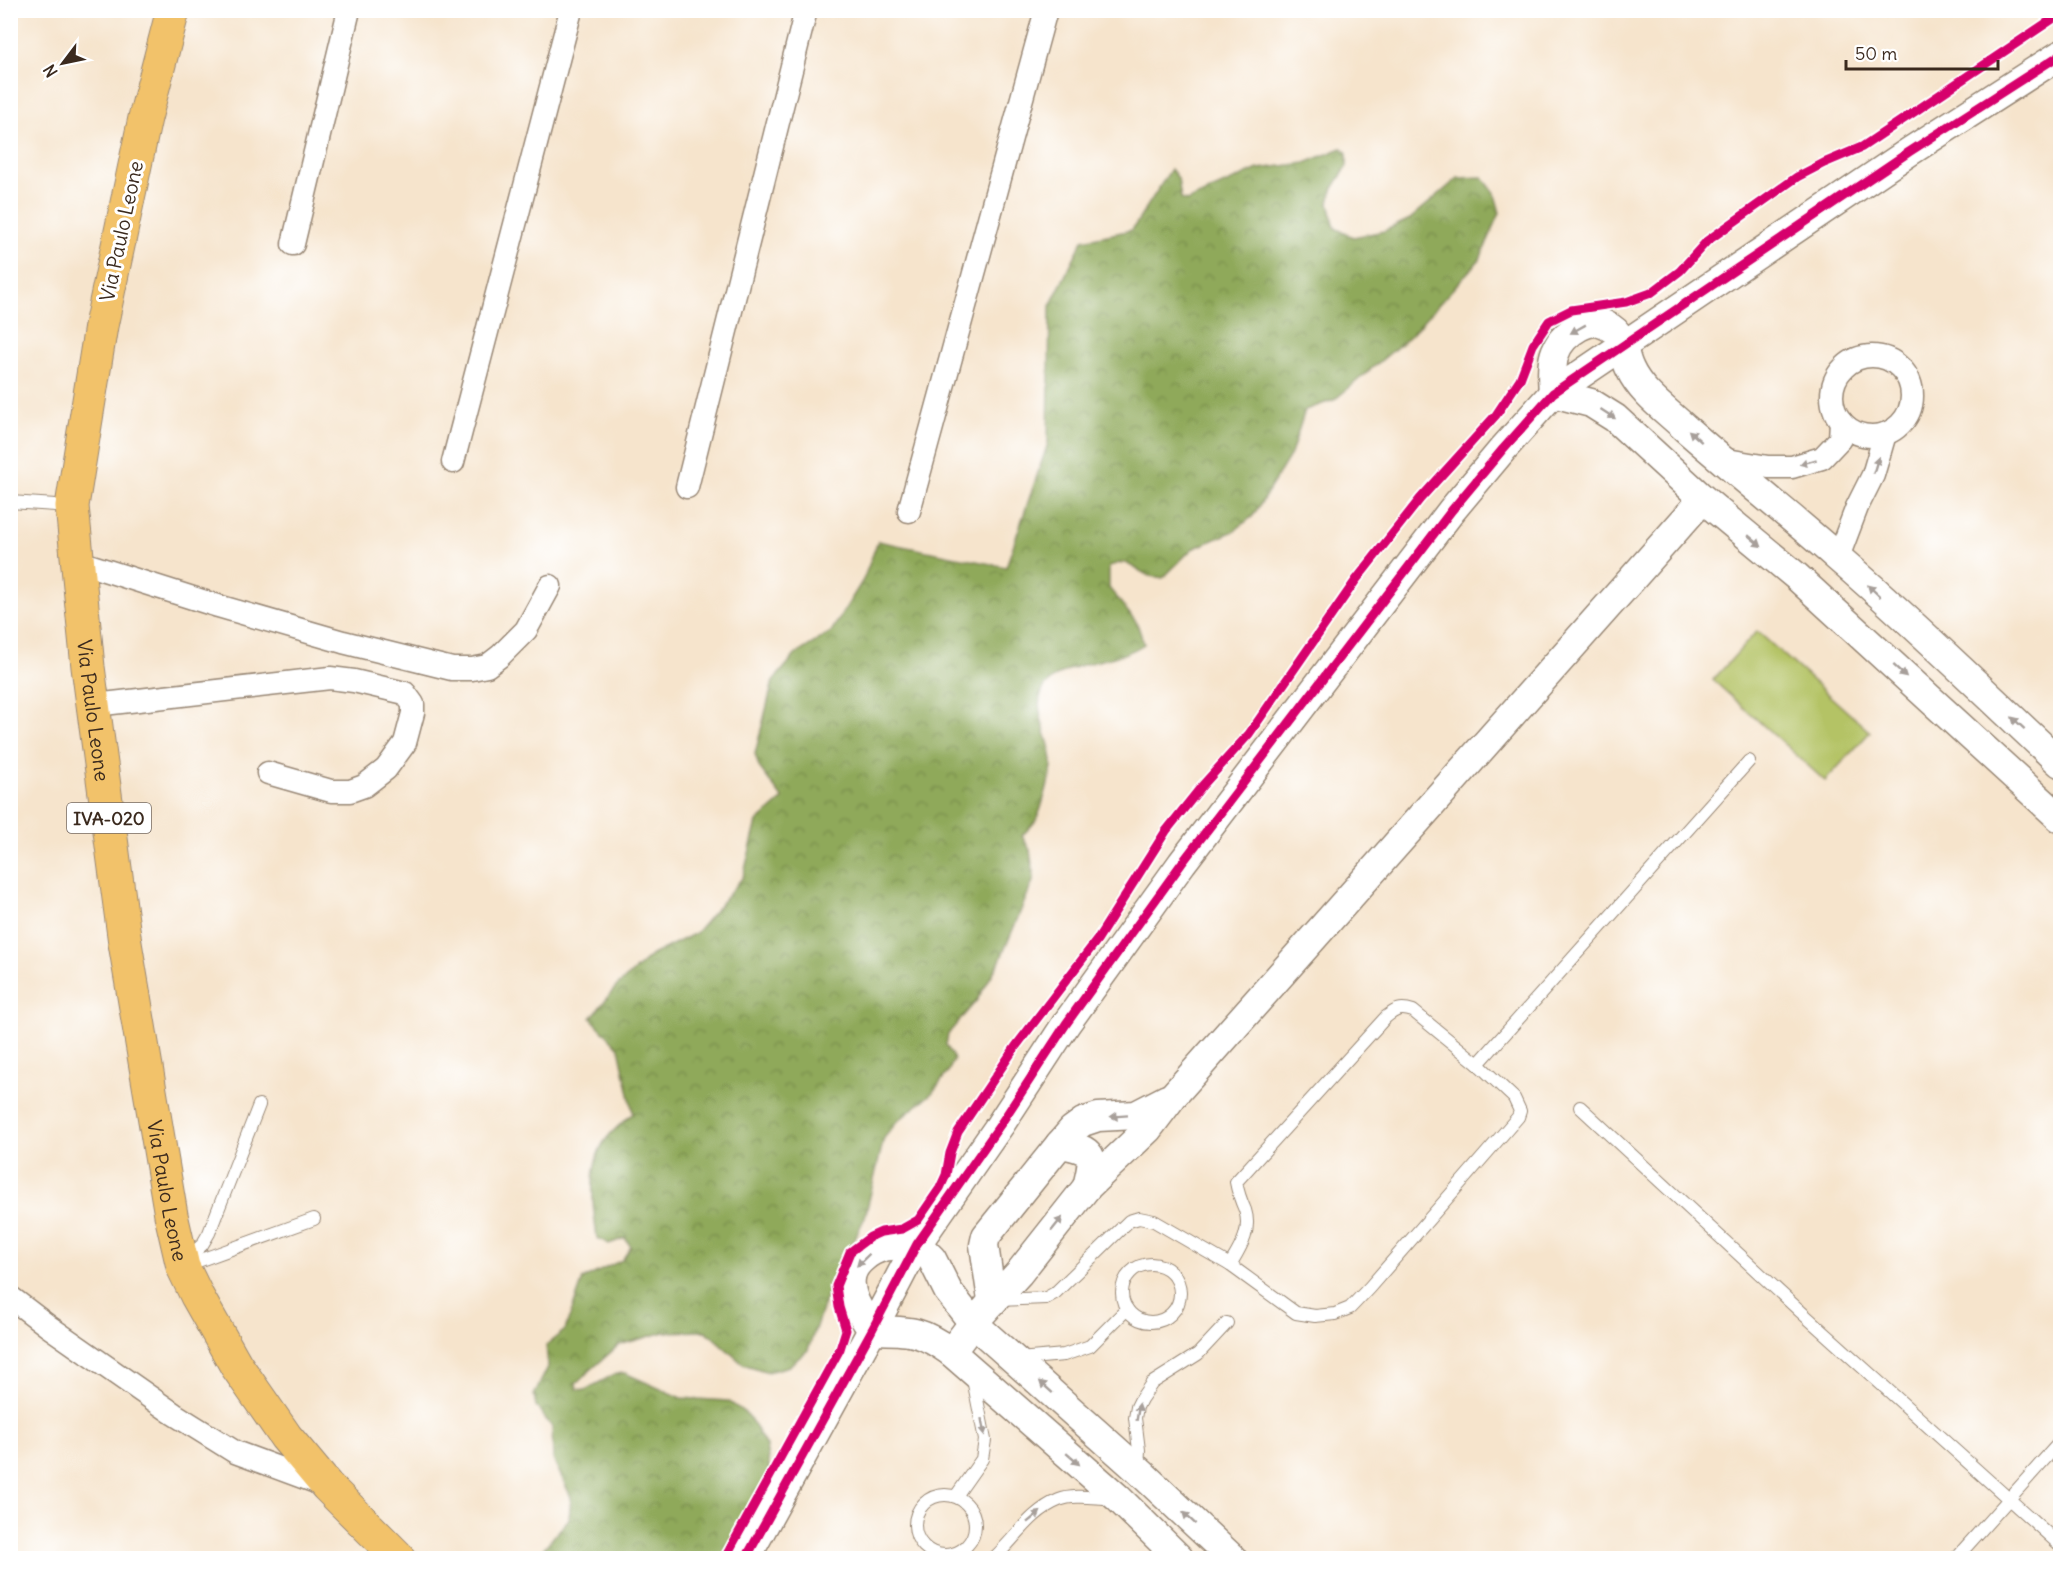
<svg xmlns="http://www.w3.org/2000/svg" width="2071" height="1569" font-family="Delius,sans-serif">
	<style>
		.forest { fill: url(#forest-crowns); stroke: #656a3c; stroke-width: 1.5 }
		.garden { fill: #b4c365; stroke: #787642; stroke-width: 1.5 }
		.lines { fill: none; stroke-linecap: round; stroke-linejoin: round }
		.service-casing { stroke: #988775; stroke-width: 14 }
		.minor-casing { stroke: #988775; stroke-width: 25 }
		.tertiary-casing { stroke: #988775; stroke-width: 31 }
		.primary-casing { stroke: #988775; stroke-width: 35 }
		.service { stroke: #fff; stroke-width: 12 }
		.minor { stroke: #fff; stroke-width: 22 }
		.tertiary { stroke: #fff; stroke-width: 28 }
		.primary { stroke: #f2c26a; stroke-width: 33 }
		.cycleway-casing { stroke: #fff; stroke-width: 13 }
		.cycleway { stroke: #d6006c; stroke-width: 9 }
		.oneway { fill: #a79f9a }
		.labels { text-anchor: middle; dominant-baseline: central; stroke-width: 6; stroke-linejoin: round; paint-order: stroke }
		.shield { fill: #fff; stroke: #766a62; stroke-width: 1.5 }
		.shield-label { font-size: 18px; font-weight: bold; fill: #3b2a1e }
		.street-label { font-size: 20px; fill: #3b2a1e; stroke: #fff }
	</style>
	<defs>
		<pattern id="forest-crowns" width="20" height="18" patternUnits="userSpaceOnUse" patternTransform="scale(1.5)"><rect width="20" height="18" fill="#8fa95a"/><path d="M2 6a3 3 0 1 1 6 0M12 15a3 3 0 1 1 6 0" fill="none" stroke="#768a4a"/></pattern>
	</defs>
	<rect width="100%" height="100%" fill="#fff"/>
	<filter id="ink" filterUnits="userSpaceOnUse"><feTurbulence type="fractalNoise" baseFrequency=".0167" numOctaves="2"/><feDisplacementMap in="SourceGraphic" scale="12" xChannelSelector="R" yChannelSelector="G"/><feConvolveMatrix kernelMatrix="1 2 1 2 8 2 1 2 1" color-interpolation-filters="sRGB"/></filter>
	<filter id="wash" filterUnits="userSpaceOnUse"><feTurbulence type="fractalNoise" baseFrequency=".008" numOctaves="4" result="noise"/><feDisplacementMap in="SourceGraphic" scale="24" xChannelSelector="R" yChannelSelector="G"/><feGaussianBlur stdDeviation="1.35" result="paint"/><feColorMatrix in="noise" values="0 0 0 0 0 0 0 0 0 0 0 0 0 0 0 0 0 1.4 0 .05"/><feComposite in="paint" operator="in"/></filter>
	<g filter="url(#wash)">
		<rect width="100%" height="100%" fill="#f6e4cc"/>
		<!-- forest -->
		<path class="forest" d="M1342 148 1347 153V166L1332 190 1329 203 1335 228 1353 237 1384 231 1410 219 1458 178 1483 177 1495 194 1500 213 1480 259 1408 338 1334 400 1305 410 1291 454 1253 516 1234 531 1192 549 1163 578 1149 576 1124 562 1109 566V588L1137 623 1144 644C1117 663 1078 659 1051 680 1023 703 1054 738 1052 766 1051 775 1041 810 1037 819 1033 825 1026 831 1022 836L1030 850 1034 879 999 963 977 1000 948 1034 946 1045 954 1059 948 1072 932 1093 898 1121 884 1138 865 1217 825 1300 808 1350 789 1366 768 1372 743 1364 706 1331 665 1332 619 1345 576 1383 577 1389 585 1390 615 1374 625 1373 681 1398 728 1401 748 1415 766 1446 770 1473 731 1558H535L569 1519 571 1497 553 1459 552 1427 536 1406 534 1395 548 1367 546 1345 565 1330 583 1279 622 1260 631 1247 625 1238 609 1244 597 1238C593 1209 587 1168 604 1142 611 1131 624 1122 633 1113L619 1048 591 1018 616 987 652 955 696 933 743 877 757 822 783 799 759 767 755 754 773 681 796 654 831 632 863 580 878 541 1006 567 1048 443 1050 306 1083 240 1132 230 1171 169 1178 178 1181 199 1187 201 1258 169 1305 163Z"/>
		<!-- garden -->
		<polygon class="garden" points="1757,631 1870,732 1825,781 1713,680"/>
	</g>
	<g filter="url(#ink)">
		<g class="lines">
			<defs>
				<g id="service">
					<polyline points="10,502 71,506"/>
					<polyline points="1580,1107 1800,1311 2060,1545"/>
					<polyline points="185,1260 202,1245 209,1233 259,1105"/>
					<circle cx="1151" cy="1293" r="29"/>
					<path d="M1230 1265C1240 1248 1252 1231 1245 1210 1241 1201 1238 1193 1236 1182L1386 1017C1396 1009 1401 1007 1413 1011L1478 1064"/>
					<polyline points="184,1266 314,1219"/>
					<polyline points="998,1300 1046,1298 1055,1293 1129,1221 1139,1218 1154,1221 1230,1265 1296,1313 1315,1316 1335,1314 1350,1308 1369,1288 1518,1117 1520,1111 1514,1098 1478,1064 1749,761"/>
					<polyline points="1019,1359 1064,1355 1090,1346 1127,1309"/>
					<polyline points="1138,1469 1139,1450 1135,1418 1137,1407 1141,1399 1152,1383 1198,1354 1227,1323"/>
					<circle cx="945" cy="1525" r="30"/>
					<polyline points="956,1496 982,1459 985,1440 973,1379"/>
					<path d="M994 1558C1015 1539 1031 1511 1059 1500 1074 1494 1095 1498 1110 1498"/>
					<polyline points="1956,1558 2060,1442"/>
				</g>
				<g id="minor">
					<polyline points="293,244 349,10"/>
					<circle cx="1872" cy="396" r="40"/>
					<polyline points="1721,459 1768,467 1792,467 1822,458 1840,439 1841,421"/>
					<polyline points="453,462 571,10"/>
					<polyline points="687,487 806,10"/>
					<polyline points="909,511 1046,10"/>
					<polyline points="1838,557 1857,507 1873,475 1885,434"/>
					<polyline points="76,561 218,606 343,642 452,669 472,669 487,666 500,656 526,630 550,586"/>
					<polyline points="95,705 330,678 354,681 405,693 413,704 413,713 405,743 386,769 364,786 350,791 331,791 268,773"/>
					<polyline points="10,1297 48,1326 174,1414 235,1452 324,1485"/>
				</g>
				<g id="tertiary">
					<path d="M2060 763C1986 694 1914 623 1837 557 1787 513 1735 472 1685 428 1666 410 1641 393 1630 369 1620 349 1627 331 1600 323 1593 321 1585 324 1579 327 1550 343 1551 364 1553 393L1591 403 1615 418 1703 499 1796 576 2060 818"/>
					<path d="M1060 1144C1094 1150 1095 1154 1087 1187"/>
					<polyline points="992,1300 984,1245 986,1236 1060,1144 1072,1130 1083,1122 1098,1117 1136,1115 1167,1099"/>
					<path d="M872 1330C858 1310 837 1279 863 1258 868 1253 876 1249 883 1247 894 1245 906 1245 917 1244L932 1259 948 1291 973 1323 1138 1470 1232 1558"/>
					<path d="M872 1330C910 1331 919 1329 951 1352L1118 1498 1179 1558"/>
					<polyline points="951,1352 973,1323 1019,1273 1087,1187 1148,1129 1173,1096 1703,499"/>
					<polyline points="746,1558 872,1330 917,1244 1000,1125 1066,1024 1182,863 1452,510 1503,449 1553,393 1909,152 2060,55"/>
				</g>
				<g id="primary">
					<path id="s1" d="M173 10 145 118 101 326 72 506 88 667 125 943 171 1215 183 1267 197 1296 236 1365 286 1437 327 1486 399 1558"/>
				</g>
			</defs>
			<!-- service casing -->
			<use href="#service" class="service-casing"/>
			<!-- minor casing -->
			<use href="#minor" class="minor-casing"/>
			<!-- tertiary casing -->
			<use href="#tertiary" class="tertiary-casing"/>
			<!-- primary casing -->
			<use href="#primary" class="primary-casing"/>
			<!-- service -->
			<use href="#service" class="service"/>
			<!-- minor -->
			<use href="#minor" class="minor"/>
			<!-- tertiary -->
			<use href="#tertiary" class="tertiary"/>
			<!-- primary -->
			<use href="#primary" class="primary"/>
			<defs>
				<g id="cycleway">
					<polyline points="725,1558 840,1349 846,1330 839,1307 836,1286 850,1252 870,1237 881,1232 902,1229 918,1220 940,1188 946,1175 950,1153 958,1132 1016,1046 1097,940 1166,831 1202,786 1249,734 1356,580 1420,499 1496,415 1520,379 1533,345 1549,321 1571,310 1626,302 1651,293 1680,271 1707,241 1797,177 1824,163 1862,147 2060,14"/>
					<polyline points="746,1558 872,1330 917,1244 1000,1125 1066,1024 1182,863 1452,510 1503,449 1553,393 1909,152 2060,55"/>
				</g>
			</defs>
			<!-- cycleway casing -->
			<use href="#cycleway" class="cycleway-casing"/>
			<!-- cycleway -->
			<use href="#cycleway" class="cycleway"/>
		</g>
		<!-- one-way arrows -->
		<defs><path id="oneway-solid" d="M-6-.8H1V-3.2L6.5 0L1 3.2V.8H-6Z" transform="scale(1.5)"/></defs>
		<g class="oneway">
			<use href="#oneway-solid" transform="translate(1578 329) rotate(151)"/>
			<use href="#oneway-solid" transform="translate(1608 414) rotate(33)"/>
			<use href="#oneway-solid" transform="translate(1695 436) rotate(-138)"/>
			<use href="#oneway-solid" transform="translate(1808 462) rotate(164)"/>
			<use href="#oneway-solid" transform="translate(1876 465) rotate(-73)"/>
			<use href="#oneway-solid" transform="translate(1755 541) rotate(40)"/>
			<use href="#oneway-solid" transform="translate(1874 591) rotate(-137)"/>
			<use href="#oneway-solid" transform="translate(1900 671) rotate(42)"/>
			<use href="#oneway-solid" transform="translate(2018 723) rotate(-137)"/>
			<use href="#oneway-solid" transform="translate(1119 1116) rotate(176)"/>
			<use href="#oneway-solid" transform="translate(1057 1224) rotate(-51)"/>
			<use href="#oneway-solid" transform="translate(863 1260) rotate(136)"/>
			<use href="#oneway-solid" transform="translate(1046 1387) rotate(-138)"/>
			<use href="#oneway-solid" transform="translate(1138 1412) rotate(-81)"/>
			<use href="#oneway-solid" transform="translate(983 1427) rotate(80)"/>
			<use href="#oneway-solid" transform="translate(1073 1459) rotate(41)"/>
			<use href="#oneway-solid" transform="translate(1034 1517) rotate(-39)"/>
			<use href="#oneway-solid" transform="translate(1189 1518) rotate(-137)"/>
		</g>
	</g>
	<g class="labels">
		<!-- shield labels -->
		<rect class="shield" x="67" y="803" width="84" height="30" rx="4.5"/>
		<g class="shield-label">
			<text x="109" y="818">IVA-020</text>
		</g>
		<!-- street labels -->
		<g class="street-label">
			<text transform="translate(121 231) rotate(-78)">Via Paulo Leone</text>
			<text stroke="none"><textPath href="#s1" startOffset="712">Via Paulo Leone</textPath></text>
			<text stroke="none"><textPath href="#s1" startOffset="1198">Via Paulo Leone</textPath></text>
		</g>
	</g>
	<!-- margin -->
	<rect width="2071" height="1569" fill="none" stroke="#fff" stroke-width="36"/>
	<!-- north arrow -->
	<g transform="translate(63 63) rotate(238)" stroke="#ffffff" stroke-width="4.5" paint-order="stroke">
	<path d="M0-4.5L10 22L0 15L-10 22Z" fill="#3b2a1e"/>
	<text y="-9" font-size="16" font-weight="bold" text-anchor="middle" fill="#3b2a1e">N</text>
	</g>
	<!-- scale -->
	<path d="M1846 60v9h152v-9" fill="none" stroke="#3b2a1e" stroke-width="3"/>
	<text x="1855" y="60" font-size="18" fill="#3b2a1e" stroke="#ffffff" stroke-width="4.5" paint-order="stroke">50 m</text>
</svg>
